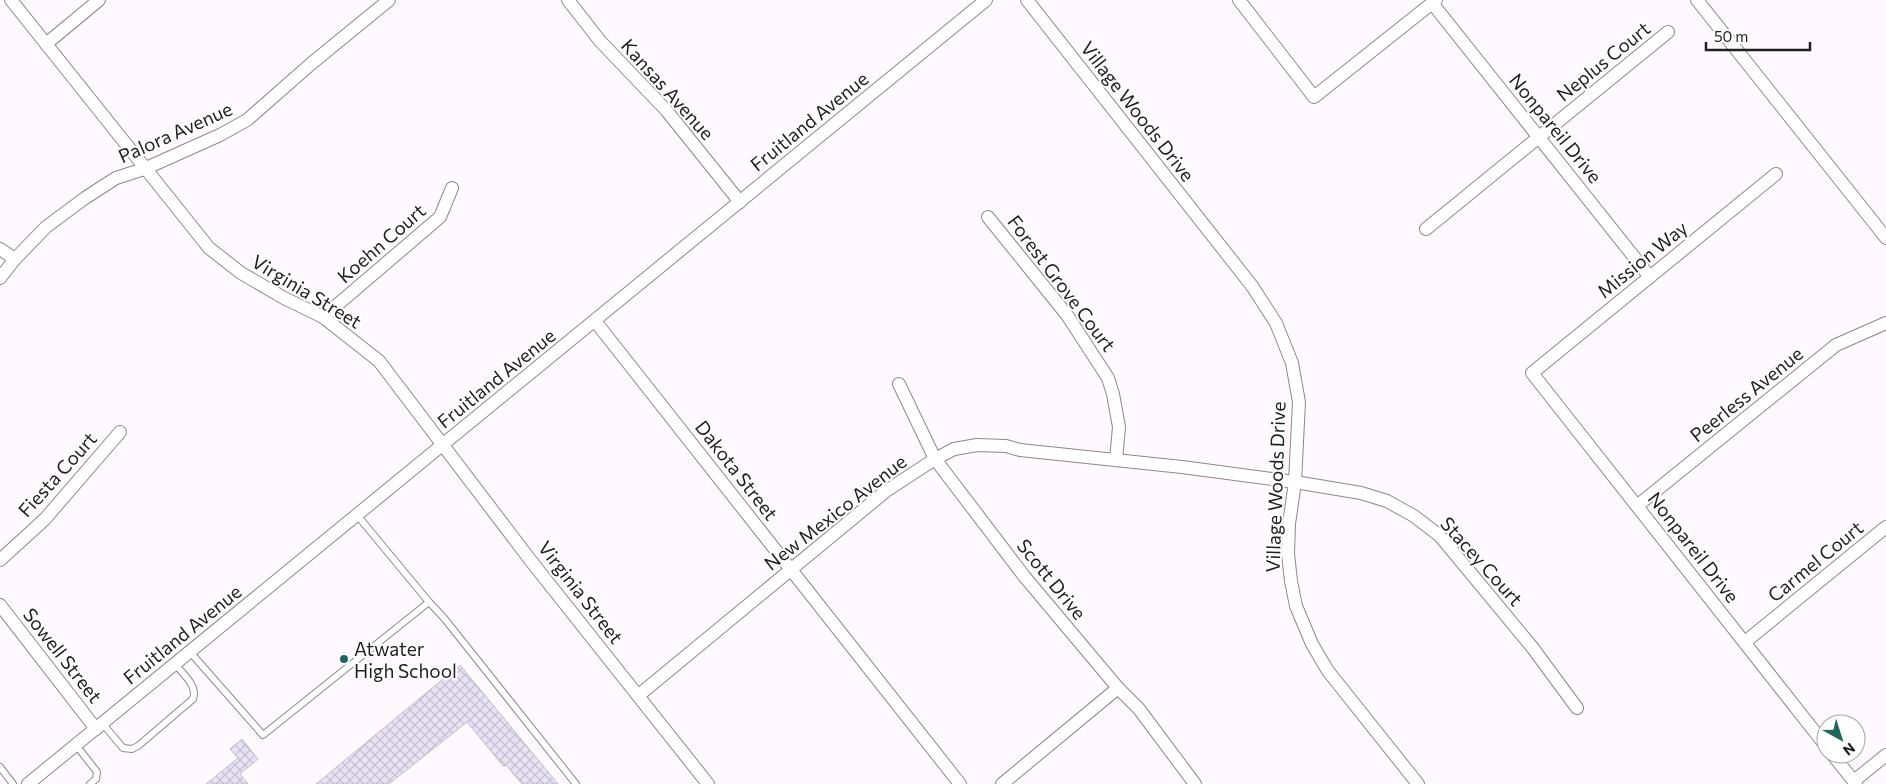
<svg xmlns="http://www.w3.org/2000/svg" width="1886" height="784" font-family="Commissioner,sans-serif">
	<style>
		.building { fill: url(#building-cross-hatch); stroke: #c2c0c6 }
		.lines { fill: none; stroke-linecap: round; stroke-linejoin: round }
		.service-casing { stroke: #8d888c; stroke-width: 8 }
		.minor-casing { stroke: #8d888c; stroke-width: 14 }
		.service { stroke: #fff; stroke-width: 6 }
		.minor { stroke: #fff; stroke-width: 12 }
		.poi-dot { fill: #1f675e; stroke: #fff; stroke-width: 2 }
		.labels { text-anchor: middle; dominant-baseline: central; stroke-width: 4; stroke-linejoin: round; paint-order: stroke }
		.street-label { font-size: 19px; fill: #201e20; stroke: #fff }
		.poi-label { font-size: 19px; fill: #201e20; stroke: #fff; text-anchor: start }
	</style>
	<defs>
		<pattern id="building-cross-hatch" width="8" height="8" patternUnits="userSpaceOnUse" patternTransform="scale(1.25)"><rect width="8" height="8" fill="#e7e1f4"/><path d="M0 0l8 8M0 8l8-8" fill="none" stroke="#c6c1d1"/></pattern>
	</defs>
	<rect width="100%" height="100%" fill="#fff9fe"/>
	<!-- building -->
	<g class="building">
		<polygon points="460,665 558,784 522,784 506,765 504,767 467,722 389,784 316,784"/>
		<polygon points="242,739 258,759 240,774 248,784 206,784 238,758 230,749"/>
	</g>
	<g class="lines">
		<defs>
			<g id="service">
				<polyline points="429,602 444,618 576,784"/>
				<polyline points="190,652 263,735 429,602 357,515"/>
				<path d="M103 724 123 748 132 749 138 746 193 699C198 686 183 674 175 664"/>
				<polyline points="76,745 97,772 96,779 90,784"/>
				<polyline points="0,767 13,784"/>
			</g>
			<g id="minor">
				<polyline points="11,0 209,248 241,273 284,298 323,317 379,361 531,561 708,784"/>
				<polyline points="568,0 600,41 666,110 740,202"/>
				<polyline points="1027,0 1252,286 1276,323 1292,363 1299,402 1295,482 1289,524 1288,554 1291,581 1296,606 1312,644 1328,671 1418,784"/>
				<polyline points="1239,0 1314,97 1436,0"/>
				<polyline points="1697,0 1886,238"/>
				<polyline points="1432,3 1650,277"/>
				<polyline points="46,44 99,0"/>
				<polyline points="1776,174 1532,373 1826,746"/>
				<polyline points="988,217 1067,315 1108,378 1113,394 1119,427 1116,460"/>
				<polyline points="1426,229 1668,32"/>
				<polyline points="0,249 15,259"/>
				<polyline points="0,278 15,259 46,227 85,198 116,178 144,169 220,135 247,120 312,63 389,0"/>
				<polyline points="323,317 440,217 452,188"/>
				<polyline points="595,321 960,784"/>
				<polyline points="899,384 935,459 1024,576 1118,688 1139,709 1195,784"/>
				<polyline points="1637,506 1836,345 1886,323"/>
				<polyline points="0,560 45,519 120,432"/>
				<polyline points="0,605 96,729"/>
				<polyline points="1745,642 1886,527"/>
				<polyline points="639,695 886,491 935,459 954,449 977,445 1006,446 1020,450 1182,467 1295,482 1361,493 1387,501 1414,516 1440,536 1532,647 1577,708"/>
				<polyline points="1832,754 1856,784"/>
				<polyline points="1854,781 1886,755"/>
				<polyline points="28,784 986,0"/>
				<polyline points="1002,784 1118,688"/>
			</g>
		</defs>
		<!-- service casing -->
		<use href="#service" class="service-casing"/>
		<!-- minor casing -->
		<use href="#minor" class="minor-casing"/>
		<!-- service -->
		<use href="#service" class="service"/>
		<!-- minor -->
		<use href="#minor" class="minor"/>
	</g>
	<!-- markers -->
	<circle class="poi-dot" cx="344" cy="659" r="5"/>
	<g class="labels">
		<!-- street labels -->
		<g class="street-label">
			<text transform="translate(1603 61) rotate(-39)">Neplus Court</text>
			<text transform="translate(668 89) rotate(48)">Kansas Avenue</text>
			<text transform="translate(1138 111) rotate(52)">Village Woods Drive</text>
			<text transform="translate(809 121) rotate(-39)">Fruitland Avenue</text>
			<text transform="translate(1556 128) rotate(51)">Nonpareil Drive</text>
			<text transform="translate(175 132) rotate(-24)">Palora Avenue</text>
			<text transform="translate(381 243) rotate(-41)">Koehn Court</text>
			<text transform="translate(1642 259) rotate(-39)">Mission Way</text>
			<text transform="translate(1062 283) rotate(53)">Forest Grove Court</text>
			<text transform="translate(307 291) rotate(31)">Virginia Street</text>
			<text transform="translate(496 378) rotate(-39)">Fruitland Avenue</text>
			<text transform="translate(1746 394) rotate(-39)">Peerless Avenue</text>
			<text transform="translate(737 470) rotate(52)">Dakota Street</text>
			<text transform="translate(57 474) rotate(-48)">Fiesta Court</text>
			<text transform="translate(1275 487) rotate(-88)">Village Woods Drive</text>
			<text transform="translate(835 512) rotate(-38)">New Mexico Avenue</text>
			<text transform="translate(1694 547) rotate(52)">Nonpareil Drive</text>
			<text transform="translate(1482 561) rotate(48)">Stacey Court</text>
			<text transform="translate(1815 561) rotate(-39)">Carmel Court</text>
			<text transform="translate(1052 579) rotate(51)">Scott Drive</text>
			<text transform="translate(581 592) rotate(52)">Virginia Street</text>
			<text transform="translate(182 634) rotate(-39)">Fruitland Avenue</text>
			<text transform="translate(63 655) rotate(52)">Sowell Street</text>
		</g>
		<!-- poi labels -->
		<g class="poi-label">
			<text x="354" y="648">Atwater<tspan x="354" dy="22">High School</tspan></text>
		</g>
	</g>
	<!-- north arrow -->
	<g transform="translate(1841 739) rotate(141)"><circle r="24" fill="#ffffff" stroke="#a6a5a6"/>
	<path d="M0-4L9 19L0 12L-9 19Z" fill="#1f675e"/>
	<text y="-8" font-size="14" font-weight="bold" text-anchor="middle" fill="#201e20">N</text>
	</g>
	<!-- scale -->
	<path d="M1706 42v8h104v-8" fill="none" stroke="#201e20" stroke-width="2.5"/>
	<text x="1714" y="42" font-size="15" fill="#201e20" stroke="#ffffff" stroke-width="4" paint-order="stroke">50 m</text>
</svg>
